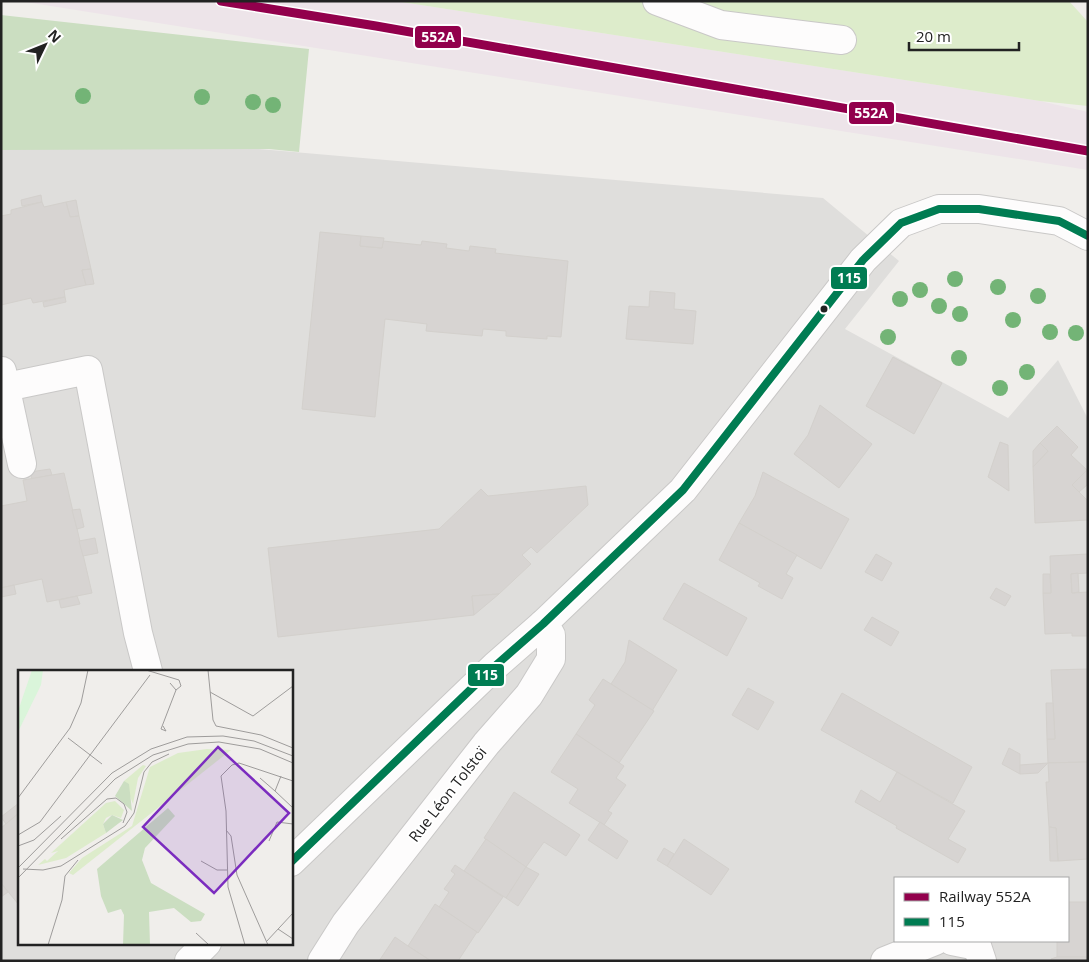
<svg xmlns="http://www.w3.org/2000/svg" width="1089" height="962" font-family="'Open Sans',sans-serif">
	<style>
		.residential { fill: #dfdedc; fill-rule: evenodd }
		.industrial { fill: #ede4e9 }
		.grass { fill: #ddeccb }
		.forest { fill: #cbdec1 }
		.building { fill: #d7d4d2; stroke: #d3d0cc }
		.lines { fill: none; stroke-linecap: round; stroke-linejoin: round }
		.minor-casing { stroke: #c9c8c7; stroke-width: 30 }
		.minor { stroke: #fdfcfc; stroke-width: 28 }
		.bus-1-casing { stroke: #fff; stroke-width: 11 }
		.bus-1 { stroke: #007c52; stroke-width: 8 }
		.rail-1-casing { stroke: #fff; stroke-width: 12 }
		.rail-1 { stroke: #92004c; stroke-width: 9 }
		.tree { fill: #73b476 }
		.bus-dot { fill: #222; stroke: #fff; stroke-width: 2 }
		.labels { text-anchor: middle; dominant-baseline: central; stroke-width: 4; stroke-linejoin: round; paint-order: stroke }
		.street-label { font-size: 15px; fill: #222; stroke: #fff }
		.inset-road { fill: none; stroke: #9e9c9b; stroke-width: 1 }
		.view { fill: #7b2cbf; fill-opacity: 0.15; stroke: #7b2cbf; stroke-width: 2.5 }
		.inset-edge { fill: none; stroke: #222; stroke-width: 2.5 }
		.line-badge { stroke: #fff; stroke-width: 2 }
		.badge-label { font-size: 14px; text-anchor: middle; font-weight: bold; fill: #fff }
	</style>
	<rect width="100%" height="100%" fill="#f0eeeb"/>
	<!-- residential -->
	<path class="residential" d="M1 149H259L823 198 899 261 845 329 1008 418 1058 360 1088 419V961H1ZM19 671H291V943H19ZM895 878H1068V941H895Z"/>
	<!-- industrial -->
	<polygon class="industrial" points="19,1 395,1 1040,101 1088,112 1088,170"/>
	<!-- grass -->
	<polygon class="grass" points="395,1 1069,1 1088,22 1088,106 1040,101"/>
	<!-- forest -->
	<polygon class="forest" points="1,15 309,49 299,152 269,149 1,150"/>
	<!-- building -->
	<g class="building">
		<polygon points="41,195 42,202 22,206 21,200"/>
		<polygon points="76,200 79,216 70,217 66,202"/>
		<polygon points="42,202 44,207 66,202 70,217 79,216 91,269 82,270 86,285 64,290 65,297 33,303 31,298 1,305 1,216 11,214 11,210"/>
		<polygon points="320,232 361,236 360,246 382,248 383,241 421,245 422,241 447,244 446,248 469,251 470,246 496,249 495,253 568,261 561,337 547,336 547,339 506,336 506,331 483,329 482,336 426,331 427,324 385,319 375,417 302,409"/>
		<polygon points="361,236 384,238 382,248 360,246"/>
		<polygon points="91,269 94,284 86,285 82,270"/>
		<polygon points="650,291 675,293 674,309 696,311 693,344 626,339 629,306 649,307"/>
		<polygon points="65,297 66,302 44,307 43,302"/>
		<polygon points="893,357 942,383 914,434 866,406"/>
		<polygon points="820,405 872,444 839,488 794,454 808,435"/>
		<polygon points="1057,426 1078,447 1071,455 1087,470 1072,485 1088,501 1088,520 1035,523 1033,467 1048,451 1040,443"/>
		<polygon points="1000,442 1008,445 1009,491 988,477"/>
		<polygon points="1040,443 1048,451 1033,467 1033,451"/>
		<polygon points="50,469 52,475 32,479 30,472"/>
		<polygon points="1087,470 1087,485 1079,492 1072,485"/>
		<polygon points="763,472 849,519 821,569 739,523 755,496"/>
		<polygon points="64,473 92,593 47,602 42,579 1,588 1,506 27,501 23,480"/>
		<polygon points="586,486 588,505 537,553 531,547 522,555 531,564 499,594 472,596 474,615 278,637 268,548 439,529 481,489 488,496"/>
		<polygon points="80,509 84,527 77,529 72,510"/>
		<polygon points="739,523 797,555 786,574 793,578 782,599 758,586 760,583 719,560"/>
		<polygon points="95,538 98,553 83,556 79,541"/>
		<polygon points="876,554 892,563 882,581 865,572"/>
		<polygon points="1088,554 1088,573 1071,574 1072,593 1088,592 1088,636 1072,636 1072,633 1045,634 1043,593 1051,593 1050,556"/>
		<polygon points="1078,573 1079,592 1072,593 1071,574"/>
		<polygon points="1043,574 1050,574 1051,593 1043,593"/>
		<polygon points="684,583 747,618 727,656 663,619"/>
		<polygon points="14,585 16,594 1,597 1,588"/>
		<polygon points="996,588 1011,596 1005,606 990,598"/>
		<polygon points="499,594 474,615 472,596"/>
		<polygon points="77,596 80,604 61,608 59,600"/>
		<polygon points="872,617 899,632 891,646 864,630"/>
		<polygon points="629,640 677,670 652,711 611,684 625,662"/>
		<polygon points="1088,669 1088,762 1048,763 1047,739 1055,739 1051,670"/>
		<polygon points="603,679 654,711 619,763 576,734 595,705 589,700"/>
		<polygon points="748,688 774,702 758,730 732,715"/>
		<polygon points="842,693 972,767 953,803 821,730"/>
		<polygon points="1046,703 1053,703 1055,739 1047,739"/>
		<polygon points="576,734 624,766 616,778 626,785 608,811 612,813 604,825 569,803 578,789 551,772"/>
		<polygon points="1009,748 1020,754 1020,774 1002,764"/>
		<polygon points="1088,762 1088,859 1058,861 1056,828 1049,827 1046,782 1049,782 1048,763"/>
		<polygon points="1048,763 1038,773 1020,774 1020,765"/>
		<polygon points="897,772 965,811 948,839 966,849 958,863 896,828 897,826 855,802 861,790 880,802"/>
		<polygon points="514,792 580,835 566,856 544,842 526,867 484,838"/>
		<polygon points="19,803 19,813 6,824 1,817"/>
		<polygon points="19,813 19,905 1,883 1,828"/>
		<polygon points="600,822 628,841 617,859 588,840"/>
		<polygon points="1049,827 1056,828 1058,861 1050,861"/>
		<polygon points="486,839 526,867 506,898 464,871"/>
		<polygon points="684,839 729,869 711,895 667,866"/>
		<polygon points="664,848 674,854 667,866 657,860"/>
		<polygon points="455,865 503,897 478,933 439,907 449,892 444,889 455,874 451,871"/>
		<polygon points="526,867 539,874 518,906 506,898"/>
		<polygon points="1,883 8,892 1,897"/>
		<polygon points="1068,902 1088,902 1088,961 1086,961 1086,957 1057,957 1057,941 1068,941"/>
		<polygon points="435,904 477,932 458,961 431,961 408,946"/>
		<polygon points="395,937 408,946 431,961 379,961"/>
		<polygon points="1057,957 1086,957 1086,961 1051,961 1051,959"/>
	</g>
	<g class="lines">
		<defs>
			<g id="minor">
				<polyline points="657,1 721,25 842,40"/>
				<polyline points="2,371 22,464"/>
				<polyline points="1,388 88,370 138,633 148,671"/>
				<polyline points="291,862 495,666 543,624 683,490 863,260 901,223 939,209 979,209 1059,221 1088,236"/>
				<polyline points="952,941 977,946 982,961"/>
				<polyline points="189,961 207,943"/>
				<polyline points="322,961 346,923 486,744 529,695 551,659 551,635 543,624"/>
				<polyline points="885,961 935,941"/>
			</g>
		</defs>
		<!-- minor casing -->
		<use href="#minor" class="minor-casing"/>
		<!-- minor -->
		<use href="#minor" class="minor"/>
		<defs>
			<polyline id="bus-1" points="291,862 495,666 543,624 683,490 863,260 901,223 939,209 979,209 1059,221 1088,236"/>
		</defs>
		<!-- bus-1 casing -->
		<use href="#bus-1" class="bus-1-casing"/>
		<!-- bus-1 -->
		<use href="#bus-1" class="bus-1"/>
		<defs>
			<polyline id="rail-1" points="221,1 376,26 1088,151"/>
		</defs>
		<!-- rail-1 casing -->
		<use href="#rail-1" class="rail-1-casing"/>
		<!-- rail-1 -->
		<use href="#rail-1" class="rail-1"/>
	</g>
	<!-- trees -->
	<g class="tree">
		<circle cx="83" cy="96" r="8"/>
		<circle cx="202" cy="97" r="8"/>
		<circle cx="253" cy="102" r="8"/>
		<circle cx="273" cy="105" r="8"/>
		<circle cx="955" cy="279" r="8"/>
		<circle cx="998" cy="287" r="8"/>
		<circle cx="920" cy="290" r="8"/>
		<circle cx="1038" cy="296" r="8"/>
		<circle cx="900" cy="299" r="8"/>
		<circle cx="939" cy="306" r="8"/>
		<circle cx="960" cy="314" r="8"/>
		<circle cx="1013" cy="320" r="8"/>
		<circle cx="1050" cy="332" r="8"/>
		<circle cx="1076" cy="333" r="8"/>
		<circle cx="888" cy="337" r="8"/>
		<circle cx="959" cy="358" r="8"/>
		<circle cx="1027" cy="372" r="8"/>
		<circle cx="1000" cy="388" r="8"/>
	</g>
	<!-- markers -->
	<circle class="bus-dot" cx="824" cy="309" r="4.5"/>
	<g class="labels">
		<!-- street labels -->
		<g class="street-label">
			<text transform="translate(447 794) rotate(-52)">Rue Léon Tolstoï</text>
		</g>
	</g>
	<!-- overview -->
	<g transform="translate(18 670)">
		<rect width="275" height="275" fill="#f0eeeb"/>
		<path d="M189 79 213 80 55 205 51 203 64 188 114 156 132 97 160 83ZM125 95 128 96 120 108 115 134 106 111ZM97 131 106 140 103 148 94 145 88 148 85 154 88 163 48 188 20 195 27 189 29 191 40 181 33 183 88 133Z" fill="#ddeccb"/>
		<path d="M106 111 111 114 114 141 97 126ZM150 138 157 146 127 178 124 190 133 213 187 244 183 251 173 252 156 238 131 242 132 275H105L106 245 103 239 90 243 83 226 79 199ZM94 145 105 150 88 163 85 154Z" fill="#cbdec1"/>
		<path d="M14 0H25L23 15 0 62V41Z" fill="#daf5da"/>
		<path class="inset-road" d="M128 0 161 10M190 0 195 50 198 56 243 65 275 78M152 13 158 20 163 16 161 10M192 22 235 46 275 16M145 56 148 61 143 59 158 20M50 68 84 94M263 106 257 121 275 138M242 108 257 121M0 128 52 58 63 33 70 0M208 160 213 166 219 205 250 275M0 165 22 152 132 5M43 169 89 129 98 128 106 134 109 142 105 153M251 171 259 152 275 154M0 176 16 170 43 146M183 191 199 200H209M0 198 94 103 133 79 169 67 205 66 236 71 275 86M5 199 25 200 43 196 107 156 116 143 126 102 134 92 151 84M0 208 97 109 135 85 170 74 201 72 242 79 275 93M44 230 47 206 60 190M260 259 275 269M178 263 191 275M248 272 275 243M30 275 44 230M227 275 210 217 208 141 203 106 214 95 221 93 275 111"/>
		<path class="view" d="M200 77 271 143 196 223 125 157Z"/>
		<rect width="275" height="275" class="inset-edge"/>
	</g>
	<g class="line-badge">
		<rect x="414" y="25" width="48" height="24" rx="5" fill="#92004c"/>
		<rect x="848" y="101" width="47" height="24" rx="5" fill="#92004c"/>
		<rect x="830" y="266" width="38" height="24" rx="5" fill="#007c52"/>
		<rect x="467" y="663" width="38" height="24" rx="5" fill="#007c52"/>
	</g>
	<g class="badge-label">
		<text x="438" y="42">552A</text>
		<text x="871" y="118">552A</text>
		<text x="849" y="283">115</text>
		<text x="486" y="680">115</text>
	</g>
	<!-- border -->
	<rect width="1089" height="962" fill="none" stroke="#222222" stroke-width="5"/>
	<!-- legend -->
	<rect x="894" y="877" width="175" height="65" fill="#ffffff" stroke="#a7a7a7"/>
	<rect x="904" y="893" width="25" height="8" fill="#92004c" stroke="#a7a7a7"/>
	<text x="939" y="902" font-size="15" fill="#222222">Railway 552A</text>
	<rect x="904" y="918" width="25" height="8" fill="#007c52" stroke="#a7a7a7"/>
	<text x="939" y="927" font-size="15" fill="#222222">115</text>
	<!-- north arrow -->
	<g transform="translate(45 45) rotate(47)" stroke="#ffffff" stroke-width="4" paint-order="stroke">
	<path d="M0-4L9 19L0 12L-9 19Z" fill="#222222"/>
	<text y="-8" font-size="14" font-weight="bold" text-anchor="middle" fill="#222222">N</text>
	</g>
	<!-- scale -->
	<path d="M909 42v8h110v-8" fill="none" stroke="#222222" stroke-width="2.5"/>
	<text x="916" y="42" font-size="15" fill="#222222" stroke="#ffffff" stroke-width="4" paint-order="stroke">20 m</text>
</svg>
